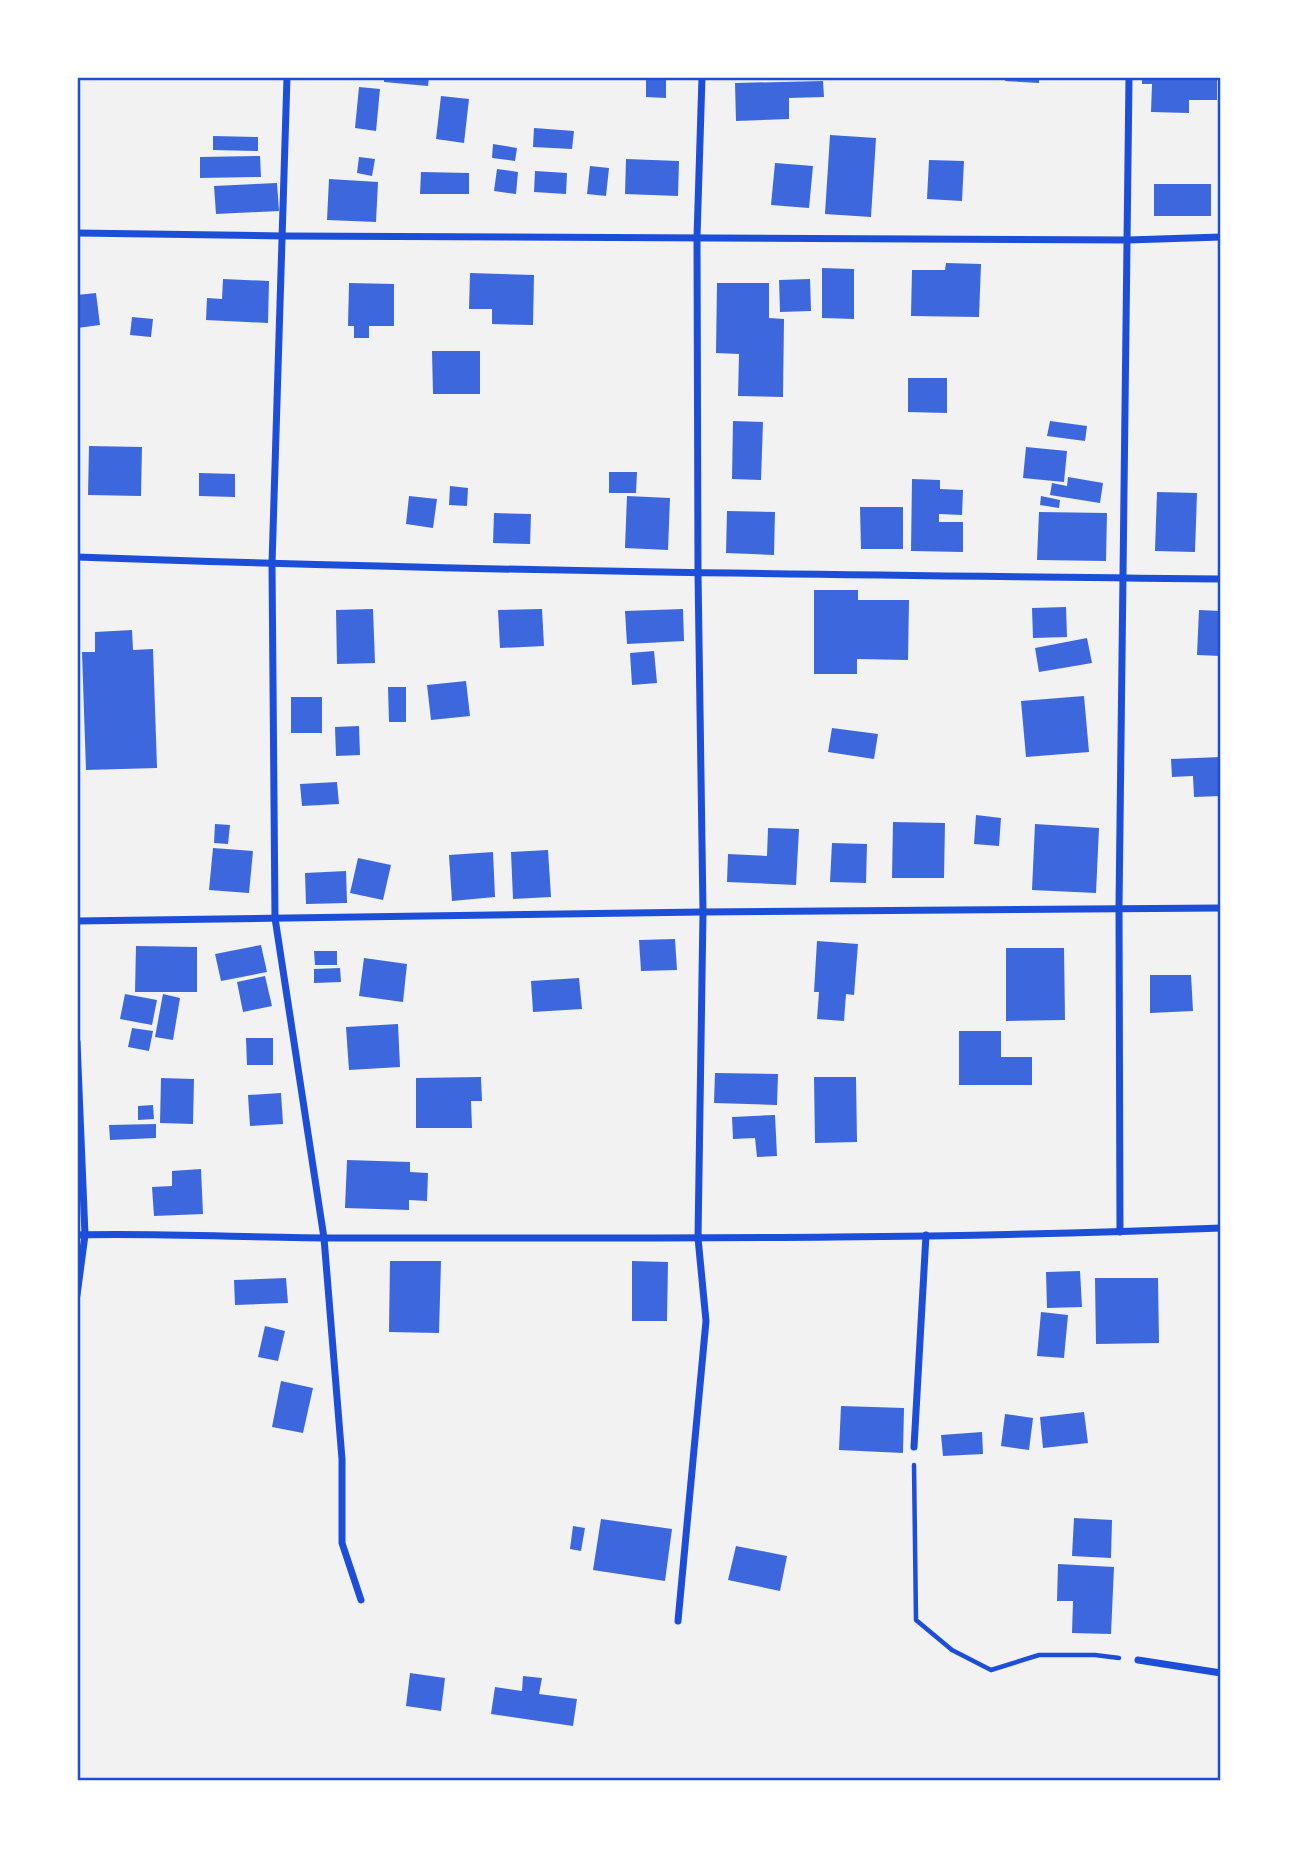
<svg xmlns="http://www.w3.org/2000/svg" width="1298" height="1858" font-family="Literata,serif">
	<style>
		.building { fill: #3d67dc }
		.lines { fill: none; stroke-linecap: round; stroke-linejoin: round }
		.path { stroke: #1d4ed8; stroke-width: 4.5 }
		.minor { stroke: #1d4ed8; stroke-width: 7 }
		.neatline { fill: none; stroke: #1d4ed8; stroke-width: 2.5 }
	</style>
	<rect width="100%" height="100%" fill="#f2f2f2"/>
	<!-- building -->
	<g class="building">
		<polygon points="384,77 429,77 428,86 384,82"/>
		<polygon points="1006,77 1039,77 1039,83 1005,81"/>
		<polygon points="1142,77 1217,77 1217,100 1189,100 1189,113 1151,112 1152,84 1142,84"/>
		<polygon points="646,79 666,80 666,98 646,97"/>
		<polygon points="823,81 824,97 789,98 789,119 736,121 735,83"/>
		<polygon points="359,87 380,89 376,131 355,128"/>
		<polygon points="441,96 469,99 464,143 436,139"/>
		<polygon points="534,128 574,131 572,149 533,147"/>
		<polygon points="830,135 876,138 871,217 825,214"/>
		<polygon points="213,136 258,137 258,151 213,150"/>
		<polygon points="493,144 517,148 515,161 492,158"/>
		<polygon points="260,156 261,177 200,178 200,157"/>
		<polygon points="359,157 375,159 372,176 357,173"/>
		<polygon points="626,159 679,161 678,196 625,194"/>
		<polygon points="929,160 964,161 962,201 927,199"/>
		<polygon points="775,163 813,166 809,208 771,205"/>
		<polygon points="590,166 609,168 606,196 587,194"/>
		<polygon points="497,169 518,172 516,194 494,191"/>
		<polygon points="535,171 567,173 566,194 534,192"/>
		<polygon points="421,172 469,173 469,194 420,194"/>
		<polygon points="329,179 378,182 376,222 327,220"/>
		<polygon points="277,183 279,211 216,214 214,186"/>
		<rect x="1154" y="184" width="57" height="32"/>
		<polygon points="946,263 981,264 979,317 911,316 912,270 945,270"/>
		<polygon points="822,268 854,269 854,319 822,318"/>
		<polygon points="470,273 534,275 533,325 492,324 492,309 469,309"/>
		<polygon points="223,279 269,281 268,323 206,320 207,298 222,299"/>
		<polygon points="810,279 811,311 780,312 779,280"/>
		<polygon points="349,283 394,284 394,326 369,326 369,338 354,338 354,326 348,326"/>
		<polygon points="717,283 769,283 769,318 784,319 783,397 738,396 739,354 716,353"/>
		<polygon points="96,293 100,325 77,328 77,295"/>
		<polygon points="132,317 153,319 151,337 130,335"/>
		<polygon points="432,351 480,351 480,394 433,394"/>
		<polygon points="908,378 947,378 947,413 908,412"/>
		<polygon points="733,421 763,422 761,480 732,479"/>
		<polygon points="1050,421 1087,426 1085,441 1047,436"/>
		<polygon points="89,446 142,447 141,496 88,495"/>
		<polygon points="1026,447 1067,451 1064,482 1023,478"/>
		<polygon points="609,472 637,472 636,493 609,493"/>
		<polygon points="199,473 235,474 235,497 199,496"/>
		<polygon points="1068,477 1103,483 1100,503 1050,495 1052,483 1067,486"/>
		<polygon points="912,479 940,480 940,489 963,490 962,515 939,514 939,522 963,522 963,552 911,551"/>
		<polygon points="450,486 468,488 467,506 449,505"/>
		<polygon points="1157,492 1197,493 1195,552 1155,551"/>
		<polygon points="409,496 437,499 433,528 406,524"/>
		<polygon points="627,496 670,498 668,550 625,548"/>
		<polygon points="1041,496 1060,500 1059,508 1040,505"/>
		<polygon points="860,507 903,507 903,549 861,549"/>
		<polygon points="727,511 775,512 774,555 726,553"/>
		<polygon points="1039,512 1107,513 1106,561 1037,560"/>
		<polygon points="494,513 531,514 530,544 493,543"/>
		<polygon points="814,590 858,590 858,600 909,600 908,660 857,659 857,674 814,674"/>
		<polygon points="1066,607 1067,637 1033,638 1032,608"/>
		<polygon points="373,609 375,663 337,664 336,610"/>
		<polygon points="542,609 544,646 500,648 498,610"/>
		<polygon points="683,609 684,641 627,644 625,611"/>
		<polygon points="1199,610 1221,611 1221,656 1197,655"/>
		<polygon points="132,630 133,650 153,649 157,768 86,770 82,652 95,652 95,632"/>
		<polygon points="1087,638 1092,663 1039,672 1035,648"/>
		<polygon points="654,651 657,683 632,685 630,653"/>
		<polygon points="466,681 470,716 431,720 427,685"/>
		<polygon points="388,687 406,687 406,722 389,722"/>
		<polygon points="1084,696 1089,752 1026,757 1021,701"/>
		<rect x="291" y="697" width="31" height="36"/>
		<polygon points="359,726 360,755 336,756 335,727"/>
		<polygon points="832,728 878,734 874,759 828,752"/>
		<polygon points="1221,757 1221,796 1194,797 1193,776 1172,777 1171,759"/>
		<polygon points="337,782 339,804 302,806 300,784"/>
		<polygon points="976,815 1001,818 999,846 974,844"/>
		<polygon points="893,822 945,823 944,878 892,878"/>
		<polygon points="215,824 230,825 228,844 214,843"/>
		<polygon points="1035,824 1099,828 1096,893 1032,890"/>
		<polygon points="768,828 799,829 796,885 727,882 728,854 767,856"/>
		<polygon points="832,843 867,844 866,883 830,882"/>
		<polygon points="213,848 253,851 249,893 209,890"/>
		<polygon points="548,850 551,897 513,899 511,852"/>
		<polygon points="493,852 495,897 452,901 449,855"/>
		<polygon points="358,858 391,865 383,900 350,893"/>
		<polygon points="346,871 347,903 306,904 305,873"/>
		<polygon points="675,939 677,970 641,971 639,940"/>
		<polygon points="817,941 858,944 854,995 846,994 844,1021 817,1019 819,992 814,992"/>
		<polygon points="261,945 267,972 221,981 215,954"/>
		<polygon points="136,946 197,947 197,992 135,992"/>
		<polygon points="1006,948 1064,948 1065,1020 1006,1021"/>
		<polygon points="314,951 337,951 337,965 315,965"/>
		<polygon points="364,958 407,964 403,1002 359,996"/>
		<polygon points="340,968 341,982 314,983 314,969"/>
		<polygon points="1150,975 1191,975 1193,1011 1150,1013"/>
		<polygon points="265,976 272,1006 243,1012 237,982"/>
		<polygon points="579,978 582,1009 533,1012 531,981"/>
		<polygon points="125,994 157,1000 152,1025 120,1019"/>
		<polygon points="163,994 180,998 173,1040 155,1037"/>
		<polygon points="398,1024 400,1067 349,1070 346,1027"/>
		<polygon points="132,1028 153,1031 149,1051 128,1047"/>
		<polygon points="959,1031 1001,1031 1001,1057 1032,1057 1032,1085 959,1085"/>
		<polygon points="246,1038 273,1038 273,1065 247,1065"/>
		<polygon points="715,1073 778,1074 777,1105 714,1103"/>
		<polygon points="481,1077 482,1101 471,1101 472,1128 416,1128 416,1078"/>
		<polygon points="814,1077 856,1077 857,1142 815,1143"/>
		<polygon points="161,1078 194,1079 193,1124 160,1123"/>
		<polygon points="281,1093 283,1124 250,1126 248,1095"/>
		<polygon points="153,1105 154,1119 138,1120 138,1106"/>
		<polygon points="775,1115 777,1156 757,1157 755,1138 733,1139 732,1117"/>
		<polygon points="156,1124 156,1138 110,1140 109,1125"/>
		<polygon points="347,1160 410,1162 410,1172 428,1173 427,1201 409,1200 409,1210 345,1208"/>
		<polygon points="201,1169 203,1214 154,1216 152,1187 172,1186 172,1171"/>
		<polygon points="390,1261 441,1261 439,1333 389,1332"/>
		<polygon points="632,1261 668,1262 667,1321 632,1321"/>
		<polygon points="1080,1271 1082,1307 1047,1308 1046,1272"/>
		<polygon points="286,1278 288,1303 235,1305 234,1280"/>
		<polygon points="1095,1278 1158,1278 1159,1343 1096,1344"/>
		<polygon points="1041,1312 1068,1315 1064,1358 1037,1356"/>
		<polygon points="265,1326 285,1331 278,1361 258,1357"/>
		<polygon points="281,1381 313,1388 303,1433 272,1427"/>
		<polygon points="841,1406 904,1408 903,1453 839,1450"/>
		<polygon points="1084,1412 1088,1443 1043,1448 1040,1417"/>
		<polygon points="1005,1414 1033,1418 1029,1450 1001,1446"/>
		<polygon points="982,1432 983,1454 943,1456 941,1435"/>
		<polygon points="1074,1518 1112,1520 1111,1558 1072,1556"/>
		<polygon points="601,1519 672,1529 665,1581 593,1570"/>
		<polygon points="573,1526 585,1528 581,1551 570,1549"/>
		<polygon points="736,1546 787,1556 780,1591 728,1580"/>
		<polygon points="1058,1564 1114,1567 1111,1634 1072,1633 1073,1601 1057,1601"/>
		<polygon points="410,1673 445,1678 441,1711 406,1706"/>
		<polygon points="523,1676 542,1678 539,1694 577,1699 573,1726 491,1714 495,1687 522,1691"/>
	</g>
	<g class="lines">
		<!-- path -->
		<polyline class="path" points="914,1465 916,1620 952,1650 991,1670 1039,1655 1095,1655 1119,1658"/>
		<!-- minor -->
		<g class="minor">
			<polyline points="287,77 272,564 275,918 324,1238 342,1459 342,1543 361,1600"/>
			<polyline points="77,233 283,236 1128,240 1221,237"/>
			<path d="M77 557C458 571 840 575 1221 579"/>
			<polyline points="77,921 703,912 1221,908"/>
			<polyline points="77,1042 85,1235 77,1295"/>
			<polyline points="1120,1232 1119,907 1129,77"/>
			<path d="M77 1235C165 1233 253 1238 341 1238 635 1238 928 1240 1221 1228"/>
			<polyline points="914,1447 926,1235"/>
			<polyline points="678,1621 706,1321 698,1238 703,912 698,573 697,237 702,77"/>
			<polyline points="1138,1660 1221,1673"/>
		</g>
	</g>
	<!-- border -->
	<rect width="1298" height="1858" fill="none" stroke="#ffffff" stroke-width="158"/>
	<rect x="79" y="79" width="1140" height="1700" class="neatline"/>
</svg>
